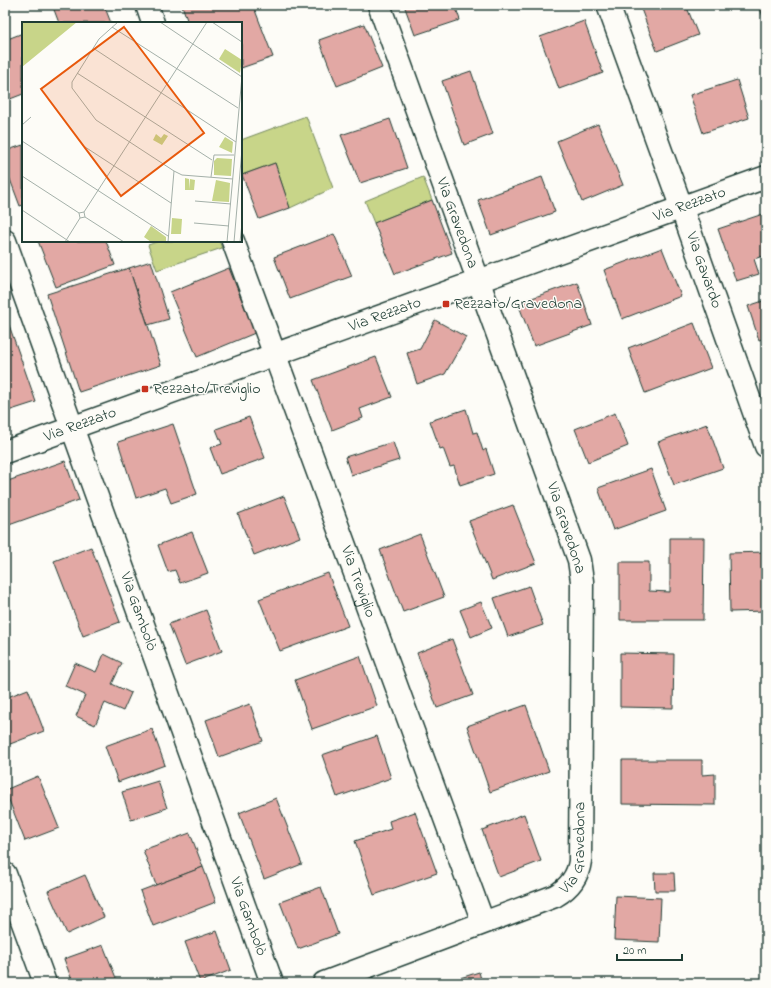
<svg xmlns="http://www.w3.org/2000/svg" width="771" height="988" font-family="'Indie Flower',sans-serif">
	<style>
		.green { fill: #c8d589; stroke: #74895e }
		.building { fill: #e2a8a4; stroke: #1f3d34 }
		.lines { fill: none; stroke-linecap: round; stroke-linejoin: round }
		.minor-casing { stroke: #1f3d34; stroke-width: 25 }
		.minor { stroke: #fdfcf7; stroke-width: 22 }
		.poi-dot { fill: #c8321e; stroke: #fdfcf7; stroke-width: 1.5 }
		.labels { text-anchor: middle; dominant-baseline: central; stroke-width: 3; stroke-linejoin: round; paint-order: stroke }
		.street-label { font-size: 16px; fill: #1f3d34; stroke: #fdfcf7 }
		.poi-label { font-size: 16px; fill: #1f3d34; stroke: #fdfcf7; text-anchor: start }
		.inset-road { fill: none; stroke: #a4b0a9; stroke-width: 1 }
		.view { fill: #e8590c; fill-opacity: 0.15; stroke: #e8590c; stroke-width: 2 }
		.inset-edge { fill: none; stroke: #1f3d34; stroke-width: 2 }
	</style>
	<rect width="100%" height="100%" fill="#fdfcf7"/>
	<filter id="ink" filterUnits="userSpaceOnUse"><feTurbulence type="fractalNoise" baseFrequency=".025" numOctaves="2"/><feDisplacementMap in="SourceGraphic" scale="8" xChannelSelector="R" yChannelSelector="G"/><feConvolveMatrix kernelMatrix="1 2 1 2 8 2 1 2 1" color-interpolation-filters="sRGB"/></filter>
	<g filter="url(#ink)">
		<!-- green -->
		<g class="green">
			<polygon points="306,116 333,188 290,208 275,163 242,175 241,140"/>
			<polygon points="423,177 432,200 374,223 365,201"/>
			<polygon points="159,241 219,241 222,248 157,270 148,245"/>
		</g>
		<!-- building -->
		<g class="building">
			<polygon points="58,5 104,5 111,23 59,23 53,7"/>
			<polygon points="182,5 253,5 273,57 241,68 241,23 188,23"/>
			<polygon points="404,5 455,5 460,20 415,35"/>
			<polygon points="652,5 686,5 698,35 657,51 641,9"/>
			<polygon points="759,5 766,5 766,26"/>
			<polygon points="584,21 603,73 559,89 540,37"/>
			<polygon points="364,24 382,68 337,86 319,40"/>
			<polygon points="23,33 23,94 5,101 5,40"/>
			<polygon points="471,71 493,134 464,145 442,81"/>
			<polygon points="737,80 749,118 703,133 690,95"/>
			<polygon points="390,119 407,168 360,183 341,135"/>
			<polygon points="598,124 623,185 582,202 557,141"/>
			<polygon points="23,145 23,205 20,206 5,166 5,151"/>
			<polygon points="275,163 290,208 259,219 242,175"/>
			<polygon points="542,177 555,212 491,235 478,200"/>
			<polygon points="432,200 452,253 395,274 374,223"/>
			<polygon points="766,213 766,255 754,259 759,274 736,281 718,229"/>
			<polygon points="334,234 352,276 290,299 274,257"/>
			<polygon points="38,241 106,241 115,265 56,287"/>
			<polygon points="662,248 681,296 622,319 604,270"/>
			<polygon points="151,261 169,319 148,325 129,268"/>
			<polygon points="129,268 161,365 79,392 47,294"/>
			<polygon points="229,268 255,333 197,357 170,292"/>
			<polygon points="577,282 592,325 534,346 518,303"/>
			<polygon points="766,300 766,338 759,340 748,306"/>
			<polygon points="435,320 466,337 445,374 417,384 407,353 420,349"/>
			<polygon points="694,323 711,368 645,393 628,348"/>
			<polygon points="9,325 36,402 5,412 5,326"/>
			<polygon points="376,357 392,397 360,409 363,418 332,430 313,380"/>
			<polygon points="466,409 473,433 477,432 483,451 486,449 494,474 460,485 454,466 450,467 443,448 440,449 430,421"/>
			<polygon points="615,413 628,446 588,462 575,429"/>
			<polygon points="249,417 265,458 220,474 210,448 222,444 216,429"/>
			<polygon points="173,424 197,494 171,503 165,488 136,498 118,442"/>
			<polygon points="707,424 723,468 674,485 658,442"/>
			<polygon points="393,442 399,460 351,475 345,457"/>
			<polygon points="65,461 79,500 9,525 5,512 5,482"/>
			<polygon points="651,469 666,511 613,530 598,488"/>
			<polygon points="284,496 300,537 254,555 238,514"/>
			<polygon points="513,505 536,563 492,580 469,521"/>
			<polygon points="192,532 208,573 180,583 175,570 168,572 158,545"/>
			<polygon points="420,534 444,597 403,612 380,550"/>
			<polygon points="670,538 704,538 703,620 620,620 620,562 649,562 649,591 670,592"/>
			<polygon points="91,547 120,622 83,636 54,561"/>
			<polygon points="766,552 766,611 730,612 729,553"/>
			<polygon points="328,573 348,626 280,651 259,599"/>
			<polygon points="529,586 543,625 508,637 494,598"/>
			<polygon points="481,602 492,628 471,637 460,610"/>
			<polygon points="206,610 222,651 185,665 169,624"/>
			<polygon points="452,639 473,695 437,708 417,653"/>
			<polygon points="5,641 10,655 5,657"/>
			<polygon points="620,653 674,654 673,708 620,707"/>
			<polygon points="104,654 122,663 112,684 131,693 123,711 105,703 95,725 76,716 85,695 65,686 75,663 96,672"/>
			<polygon points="360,656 377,706 312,729 295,680"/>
			<polygon points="28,689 44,731 5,746 5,698"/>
			<polygon points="250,704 263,741 219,757 206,720"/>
			<polygon points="526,705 549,771 490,792 467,726"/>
			<polygon points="152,729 165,765 118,782 105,746"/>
			<polygon points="377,736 391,778 337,797 322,755"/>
			<polygon points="622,760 702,760 702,775 715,774 715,805 622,804"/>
			<polygon points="38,776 59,828 25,841 5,790"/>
			<polygon points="158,781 167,808 131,820 122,792"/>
			<polygon points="276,798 302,864 264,879 239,813"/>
			<polygon points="415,812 437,873 374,895 355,841 391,829 389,821"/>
			<polygon points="524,814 541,861 499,877 482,830"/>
			<polygon points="190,833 203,867 156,885 143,850"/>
			<polygon points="203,867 216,902 153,926 140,891"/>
			<polygon points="654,873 674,873 675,891 655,891"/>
			<polygon points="85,875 104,917 67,934 48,891"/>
			<polygon points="321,887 338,934 298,949 280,902"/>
			<polygon points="616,896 661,898 659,942 614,940"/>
			<polygon points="217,931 231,970 200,982 185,942"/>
			<polygon points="103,945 118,983 73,983 64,959"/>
			<polygon points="479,972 482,983 455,983 454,980"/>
		</g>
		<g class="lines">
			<defs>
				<g id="minor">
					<polyline points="147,5 153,23"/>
					<path id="s1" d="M608 5 682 209 766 446"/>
					<path id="s2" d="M5 241 272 983"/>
					<path id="s3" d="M233 241 483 922"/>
					<path id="s4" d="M5 452 766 177"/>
					<polyline points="5,874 45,983"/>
					<path id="s5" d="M324 983 555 896C569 888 578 877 580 861L582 581 579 560 379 5"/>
				</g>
			</defs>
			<!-- minor casing -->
			<use href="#minor" class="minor-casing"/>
			<!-- minor -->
			<use href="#minor" class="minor"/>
		</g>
	</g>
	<!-- markers -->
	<g class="poi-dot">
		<rect x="442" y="300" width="8" height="8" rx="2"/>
		<rect x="141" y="385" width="8" height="8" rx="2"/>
	</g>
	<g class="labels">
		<!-- street labels -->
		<g class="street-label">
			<text stroke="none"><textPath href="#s4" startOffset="728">Via Rezzato</textPath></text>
			<text transform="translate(457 223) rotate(70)">Via Gravedona</text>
			<text stroke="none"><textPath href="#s1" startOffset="282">Via Gavardo</textPath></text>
			<text stroke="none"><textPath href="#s4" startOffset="404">Via Rezzato</textPath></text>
			<text stroke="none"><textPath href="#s4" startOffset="80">Via Rezzato</textPath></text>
			<text transform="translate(566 528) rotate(72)">Via Gravedona</text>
			<text stroke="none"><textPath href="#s3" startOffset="363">Via Treviglio</textPath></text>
			<text stroke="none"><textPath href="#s2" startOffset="394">Via Gambolò</textPath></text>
			<text stroke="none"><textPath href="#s5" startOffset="303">Via Gravedona</textPath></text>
			<text stroke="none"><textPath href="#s2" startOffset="718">Via Gambolò</textPath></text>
		</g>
		<!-- poi labels -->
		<g class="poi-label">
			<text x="454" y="304">Rezzato/Gravedona</text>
			<text x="153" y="389">Rezzato/Treviglio</text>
		</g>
	</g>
	<!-- overview -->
	<g transform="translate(22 22)">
		<rect width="220" height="220" fill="#fdfcf7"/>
		<path d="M0 0H55L0 45ZM203 27 220 38 218 51 197 37ZM134 112 139 116 142 112 146 114 140 123 131 118ZM203 115 211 120 210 131 197 125ZM195 136 210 137 209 154 192 153V139ZM163 156 167 157 168 167V157L173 158 172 168H163ZM194 158 208 161 207 180 190 179ZM150 196 160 197 159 212H149ZM129 204 144 215V220H129L122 215Z" fill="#c8d589"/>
		<path class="inset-road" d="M96 0 77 17 50 60V66L74 98 152 149 160 153 211 157M138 0 220 55M190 0 220 20M90 5 216 86M71 26 214 120M55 51 190 138M0 103 9 95M0 119 146 214M60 123 149 181M0 154 57 191M189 155 192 133H212M173 179 209 182M0 188 48 220M63 195 102 220M58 196 63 195 62 190 185 0M172 201 207 204M43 220 58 196 57 191 62 190M146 220 152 149M205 220 220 54M212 220 220 127M218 220 220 201"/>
		<path class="view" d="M102 5 182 111 99 174 19 67Z"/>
		<rect width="220" height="220" class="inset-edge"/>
	</g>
	<!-- margin -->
	<rect width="771" height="988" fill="none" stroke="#fdfcf7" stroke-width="20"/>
	<rect x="10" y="10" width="751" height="968" fill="none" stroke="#1f3d34" stroke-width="1.5" filter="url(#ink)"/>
	<!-- scale -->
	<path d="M617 954v6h65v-6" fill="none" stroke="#1f3d34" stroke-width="2"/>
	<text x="623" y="954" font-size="12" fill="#1f3d34" stroke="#fdfcf7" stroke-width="3" paint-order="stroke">20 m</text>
</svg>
